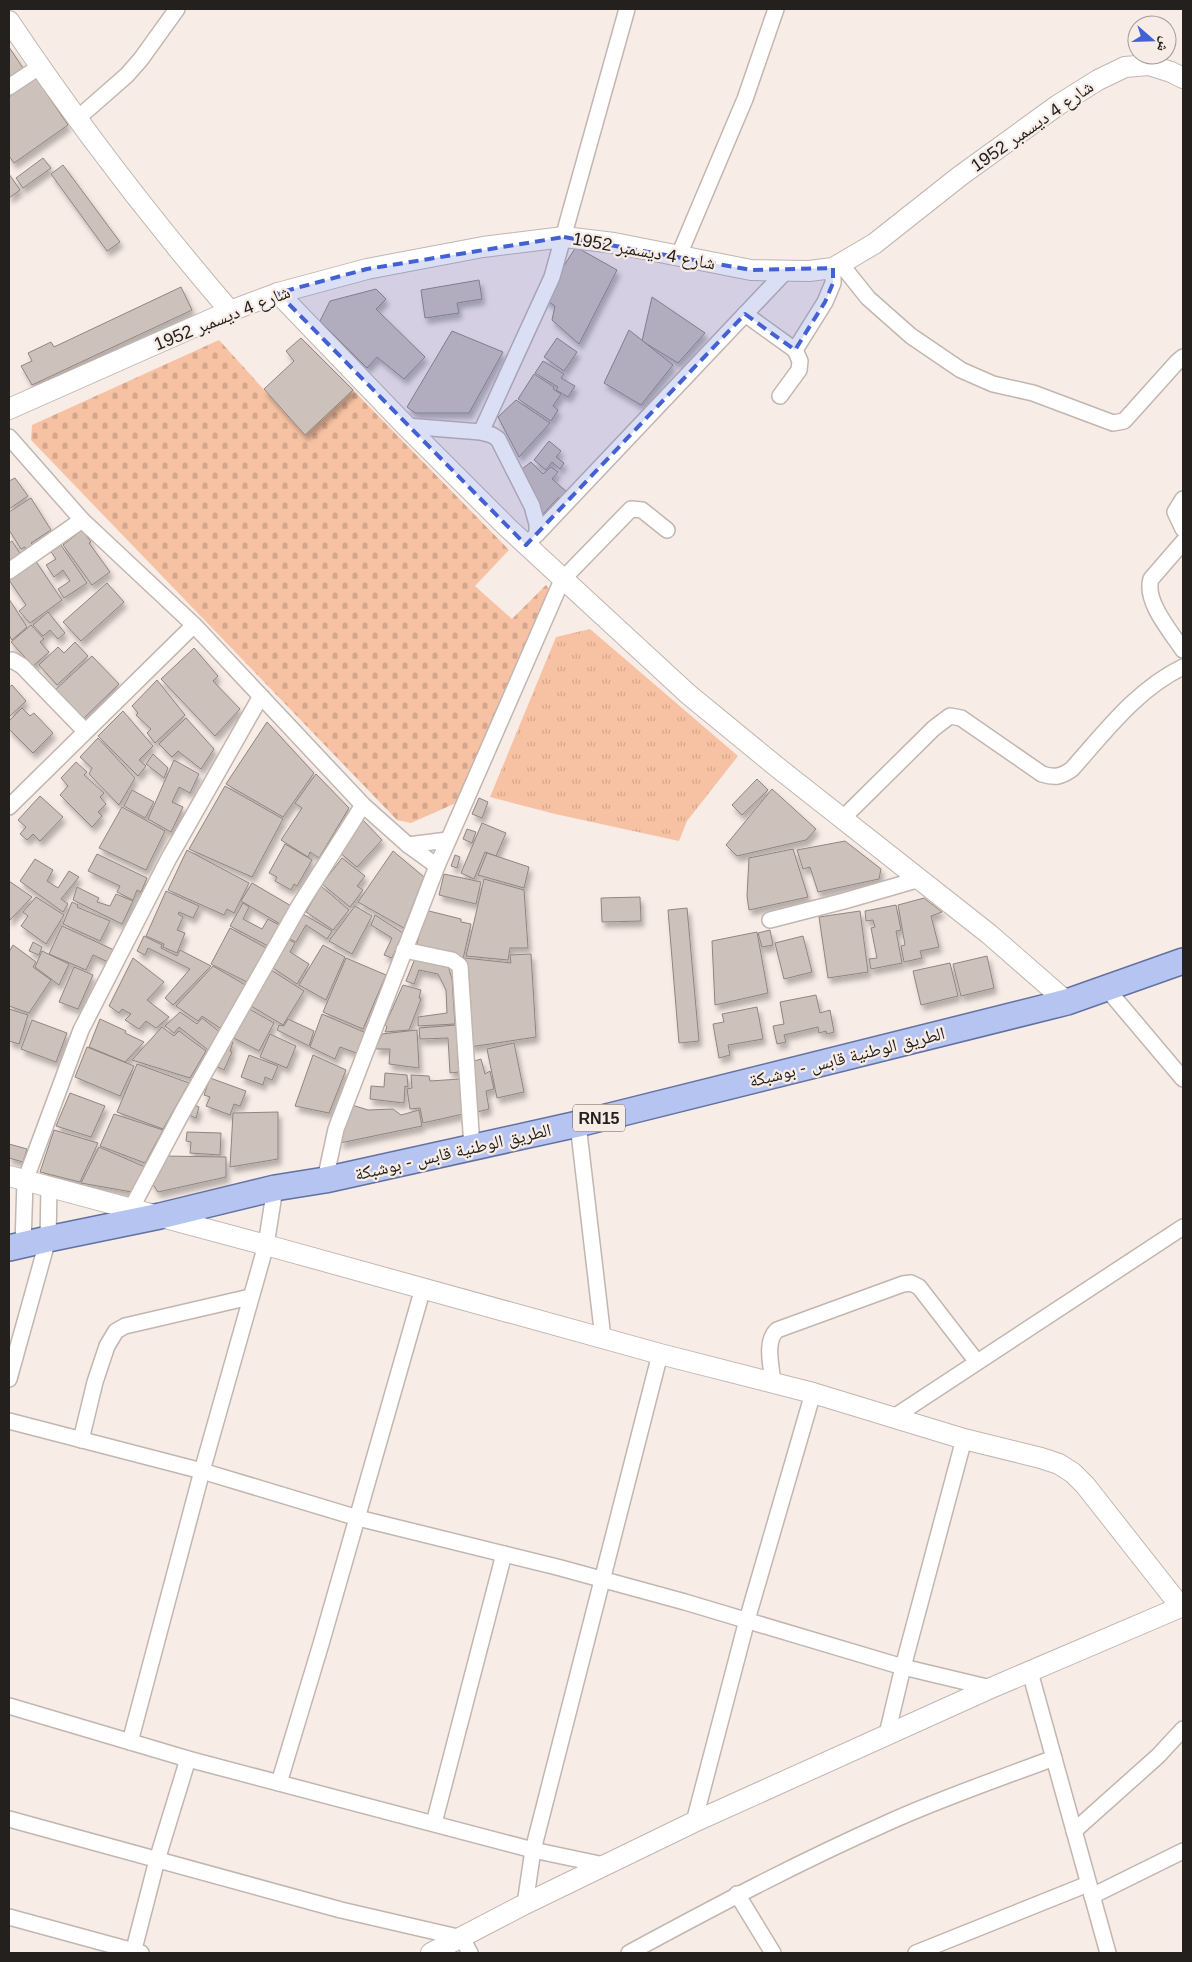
<svg xmlns="http://www.w3.org/2000/svg" width="1192" height="1962" font-family="Helvetica,'Noto Naskh Arabic',sans-serif">
	<style>
		.grass { fill: url(#grass-tufts) }
		.cemetery { fill: url(#cemetery-stones) }
		.building { fill: #ccc1bb; stroke: #908580; filter: url(#shadow) }
		.lines { fill: none; stroke-linecap: round; stroke-linejoin: round }
		.minor-casing { stroke: #c1b6b0; stroke-width: 18 }
		.tertiary-casing { stroke: #c1b6b0; stroke-width: 22 }
		.primary-casing { stroke: #6271a0; stroke-width: 28 }
		.minor { stroke: #fff; stroke-width: 15 }
		.tertiary { stroke: #fff; stroke-width: 20 }
		.primary { stroke: #b5c4f0; stroke-width: 25 }
		.marked { fill: #4461d4; fill-opacity: 0.2; stroke: #4461d4; stroke-width: 4; stroke-dasharray: 10 6; stroke-linejoin: round }
		.labels { text-anchor: middle; dominant-baseline: central; stroke-width: 4.5; stroke-linejoin: round; paint-order: stroke }
		.shield { fill: #f8ece6; stroke: #645d59; stroke-width: 1 }
		.shield-label { font-size: 16px; font-weight: bold; fill: #24201d }
		.street-label { font-size: 18px; fill: #24201d; stroke: #f8ece6 }
	</style>
	<defs>
		<pattern id="grass-tufts" width="24" height="20" patternUnits="userSpaceOnUse" patternTransform="scale(1.25)"><rect width="24" height="20" fill="#f7c2a3"/><path d="M3 7l-1-3M5 7V3M7 7l1-3M15 17l-1-3M17 17v-4M19 17l1-3" fill="none" stroke="#d4a68c"/></pattern>
		<pattern id="cemetery-stones" width="16" height="16" patternUnits="userSpaceOnUse" patternTransform="scale(1.25)"><rect width="16" height="16" fill="#f7c2a3"/><path d="M2 7V4a2 2 0 0 1 4 0v3zM10 15v-3a2 2 0 0 1 4 0v3z" fill="#d4a68c"/></pattern>
		<filter id="shadow"><feDropShadow dx="3" dy="5.5" stdDeviation="2.5" flood-color="#0004"/></filter>
	</defs>
	<rect width="100%" height="100%" fill="#f8ece6"/>
	<!-- grass -->
	<polygon class="grass" points="590,629 738,756 687,821 679,841 555,814 490,797 556,637"/>
	<!-- cemetery -->
	<polygon class="cemetery" points="219,340 305,435 353,390 509,550 475,586 512,619 546,585 549,589 465,799 411,823 397,820 31,440 32,425"/>
	<!-- building -->
	<g class="building">
		<polygon points="9,47 23,68 9,77"/>
		<polygon points="36,78 68,125 14,163 9,156 9,97"/>
		<polygon points="43,158 51,168 23,188 16,178"/>
		<polygon points="63,165 120,242 107,251 51,174"/>
		<polygon points="9,174 20,190 9,198"/>
		<polygon points="576,247 617,270 579,344 552,320 555,306 543,298"/>
		<polygon points="479,280 482,299 457,303 459,313 425,318 421,290"/>
		<polygon points="181,287 192,310 32,385 21,366 32,361 28,353 51,342 54,347"/>
		<polygon points="376,289 386,299 376,309 425,357 404,379 377,357 367,368 320,321 330,301"/>
		<polygon points="652,297 705,333 678,363 642,341"/>
		<polygon points="629,330 673,365 641,405 604,383"/>
		<polygon points="452,331 503,352 469,413 415,413 407,407"/>
		<polygon points="301,338 353,390 305,435 264,389 294,361 286,351"/>
		<polygon points="557,338 577,352 564,371 544,357"/>
		<polygon points="543,361 564,374 561,378 575,386 568,397 556,390 558,387 535,373"/>
		<polygon points="534,374 554,387 553,389 561,394 553,406 558,410 551,421 518,399"/>
		<polygon points="516,400 550,423 519,457 498,417"/>
		<polygon points="549,441 561,451 556,457 564,463 560,469 552,462 546,470 534,460"/>
		<polygon points="531,462 543,474 551,467 558,472 552,479 568,493 561,499 559,497 543,514 522,469"/>
		<polygon points="15,478 28,496 9,509 9,481"/>
		<polygon points="31,498 51,530 31,543 34,546 27,551 25,547 21,549 9,530 9,512"/>
		<polygon points="82,530 91,542 89,543 110,572 92,585 63,545"/>
		<polygon points="12,541 23,558 9,566 9,543"/>
		<polygon points="61,545 87,583 64,598 58,589 70,581 63,570 54,577 46,565 56,559 51,552"/>
		<polygon points="35,560 62,600 30,623 19,611 26,605 9,580 9,577"/>
		<polygon points="107,583 124,602 81,641 63,622"/>
		<polygon points="9,599 27,627 12,640 9,635"/>
		<polygon points="48,612 65,633 58,639 50,630 43,636 33,625"/>
		<polygon points="31,625 44,639 40,642 49,652 33,666 11,642"/>
		<polygon points="75,642 88,656 57,685 39,665 58,647 64,653"/>
		<polygon points="194,648 218,676 213,681 240,709 215,736 161,679"/>
		<polygon points="92,656 119,684 83,719 54,691"/>
		<polygon points="157,680 185,715 155,743 147,733 151,729 136,715 138,713 132,706"/>
		<polygon points="12,685 26,701 9,717 9,687"/>
		<polygon points="22,708 30,716 34,713 53,733 33,753 9,729 9,721"/>
		<polygon points="123,711 153,746 139,760 146,766 138,776 98,736"/>
		<polygon points="186,718 214,749 201,769 178,751 172,757 159,744"/>
		<polygon points="267,722 314,773 283,817 226,784"/>
		<polygon points="98,738 135,778 119,805 89,774 92,768 80,757"/>
		<polygon points="153,754 168,768 164,778 146,764"/>
		<polygon points="174,760 199,774 190,793 179,787 172,802 183,807 171,832 148,819"/>
		<polygon points="76,762 87,772 84,775 104,793 100,797 106,804 98,812 102,816 92,827 60,795 68,786 61,778"/>
		<polygon points="316,774 349,808 319,858 310,852 308,857 281,840 302,808 295,803"/>
		<polygon points="757,779 768,790 742,815 732,805"/>
		<polygon points="225,786 283,819 252,877 189,849"/>
		<polygon points="772,789 816,829 806,840 737,856 726,845"/>
		<polygon points="132,790 154,802 145,818 124,806"/>
		<polygon points="40,796 63,817 40,841 33,834 27,840 20,834 26,827 18,820"/>
		<polygon points="479,798 488,802 482,818 472,814"/>
		<polygon points="122,807 165,831 146,870 99,848"/>
		<polygon points="361,818 382,840 357,867 339,852"/>
		<polygon points="482,823 506,833 496,856 485,852 474,879 461,873"/>
		<polygon points="467,829 476,832 472,843 463,839"/>
		<polygon points="845,841 881,869 879,879 818,892 810,867 803,869 797,850"/>
		<polygon points="285,844 312,860 297,886 294,884 291,890 275,881 277,877 269,873"/>
		<polygon points="793,849 808,897 749,910 747,896 749,858"/>
		<polygon points="187,850 249,883 234,913 227,909 224,915 168,890"/>
		<polygon points="393,851 424,877 404,928 358,902"/>
		<polygon points="487,853 529,867 524,888 478,875"/>
		<polygon points="97,854 147,878 141,892 137,890 133,900 117,892 120,886 88,871"/>
		<polygon points="455,855 460,857 457,868 451,866"/>
		<polygon points="342,858 365,876 357,886 363,890 350,907 322,884"/>
		<polygon points="35,859 53,870 47,881 58,888 69,871 79,877 61,899 68,904 63,912 20,881"/>
		<polygon points="444,874 481,882 476,904 439,895"/>
		<polygon points="484,879 524,890 528,948 510,948 508,960 466,956"/>
		<polygon points="9,881 32,897 9,921"/>
		<polygon points="252,883 293,907 282,925 241,901"/>
		<polygon points="321,886 349,910 333,930 306,912"/>
		<polygon points="77,887 99,898 97,902 110,906 116,894 133,901 122,924 73,900"/>
		<polygon points="166,891 199,906 193,918 179,912 178,914 183,917 177,930 185,933 177,953 163,947 164,944 146,936"/>
		<polygon points="36,897 64,915 46,944 21,926 28,916 23,912"/>
		<polygon points="640,897 641,921 602,922 601,898"/>
		<polygon points="924,898 942,912 931,916 939,947 920,951 922,958 904,962 901,946 905,945 898,905"/>
		<polygon points="72,902 78,905 77,907 110,921 100,941 63,924"/>
		<polygon points="243,903 249,907 243,919 262,929 268,919 281,926 270,947 230,926"/>
		<polygon points="896,905 901,930 896,931 902,963 871,969 869,959 877,958 871,928 875,927 873,920 866,921 865,911"/>
		<polygon points="355,906 372,916 352,954 329,941"/>
		<polygon points="687,908 699,1041 679,1043 668,910"/>
		<polygon points="425,910 461,919 461,922 471,924 463,959 416,948"/>
		<polygon points="860,911 868,972 828,978 819,917"/>
		<polygon points="303,914 332,931 327,939 306,925 296,942 288,938"/>
		<polygon points="375,915 403,933 392,958 384,955 392,938 371,925"/>
		<polygon points="62,926 114,950 108,962 93,955 86,970 49,954"/>
		<polygon points="230,928 268,949 251,984 211,964"/>
		<polygon points="770,930 773,945 762,947 758,933"/>
		<polygon points="757,932 768,993 715,1005 712,941"/>
		<polygon points="144,936 162,945 161,948 177,956 180,950 211,966 173,1005 165,998 190,969 148,948 145,955 137,951"/>
		<polygon points="803,936 812,972 784,979 775,943"/>
		<polygon points="288,939 295,943 290,952 309,964 297,984 270,966"/>
		<polygon points="33,942 42,947 39,955 29,951"/>
		<polygon points="13,945 36,962 33,967 51,980 29,1013 9,1006 9,952"/>
		<polygon points="323,945 345,957 326,1000 299,985"/>
		<polygon points="42,951 69,964 59,985 35,967"/>
		<polygon points="531,954 536,1037 470,1047 465,958 511,963 510,955"/>
		<polygon points="416,956 448,966 452,979 455,1024 418,1026 418,1017 447,1013 446,990 438,974 419,970 414,984 406,981"/>
		<polygon points="987,956 994,988 961,996 953,964"/>
		<polygon points="133,958 164,982 147,1000 169,1017 156,1028 146,1021 139,1029 125,1020 131,1014 122,1009 119,1013 109,1006"/>
		<polygon points="346,958 386,975 363,1029 323,1012"/>
		<polygon points="950,963 958,996 921,1005 913,971"/>
		<polygon points="213,966 247,986 223,1030 202,1016 198,1021 176,1006"/>
		<polygon points="74,967 93,975 78,1009 59,1002"/>
		<polygon points="268,968 304,991 283,1025 246,1003"/>
		<polygon points="403,985 421,990 419,998 421,999 409,1030 385,1032 387,1027 385,1025"/>
		<polygon points="816,995 820,1013 830,1010 834,1032 827,1034 826,1031 819,1033 818,1027 784,1035 786,1042 777,1044 773,1026 784,1024 780,1002"/>
		<polygon points="244,1006 274,1023 259,1051 228,1035"/>
		<polygon points="757,1007 763,1039 728,1045 730,1055 719,1058 713,1024 724,1022 722,1014"/>
		<polygon points="9,1009 28,1015 19,1044 9,1041"/>
		<polygon points="180,1012 197,1024 202,1018 221,1033 208,1050 179,1027 174,1033 165,1026"/>
		<polygon points="322,1014 366,1033 359,1054 340,1047 335,1059 310,1047"/>
		<polygon points="100,1019 126,1031 125,1033 144,1042 125,1062 89,1047"/>
		<polygon points="288,1019 314,1031 309,1046 277,1030 279,1025 284,1026"/>
		<polygon points="32,1020 67,1033 56,1062 21,1049"/>
		<polygon points="456,1025 459,1072 450,1073 448,1038 420,1039 419,1028"/>
		<polygon points="162,1027 174,1036 179,1031 206,1051 190,1078 132,1060"/>
		<polygon points="417,1030 419,1068 389,1064 390,1049 375,1049 382,1034"/>
		<polygon points="270,1034 296,1046 287,1068 260,1057"/>
		<polygon points="225,1038 233,1042 230,1051 232,1052 224,1070 212,1064"/>
		<polygon points="514,1043 524,1092 497,1098 487,1049"/>
		<polygon points="87,1047 134,1066 120,1096 75,1077"/>
		<polygon points="249,1055 278,1066 272,1080 265,1077 263,1085 241,1077"/>
		<polygon points="313,1055 346,1070 329,1113 295,1106"/>
		<polygon points="481,1059 485,1074 490,1071 494,1089 486,1091 489,1109 477,1112 471,1062"/>
		<polygon points="137,1064 189,1083 163,1129 117,1112"/>
		<polygon points="385,1073 407,1075 408,1087 405,1086 404,1103 370,1099 371,1086 384,1087"/>
		<polygon points="411,1075 429,1076 430,1081 460,1079 463,1114 423,1123 420,1108 410,1109 407,1089 412,1088"/>
		<polygon points="210,1078 246,1091 240,1106 234,1104 230,1115 206,1106 210,1097 204,1095"/>
		<polygon points="70,1093 105,1106 91,1137 56,1126"/>
		<polygon points="190,1103 199,1107 196,1118 186,1114"/>
		<polygon points="352,1105 368,1110 393,1109 401,1115 419,1110 422,1126 340,1143 344,1126"/>
		<polygon points="278,1112 278,1159 230,1167 233,1113"/>
		<polygon points="114,1114 163,1130 145,1163 100,1146"/>
		<polygon points="54,1130 98,1143 80,1182 40,1172"/>
		<polygon points="187,1132 221,1133 220,1155 190,1153 191,1142 186,1141"/>
		<polygon points="9,1144 27,1149 23,1162 9,1158"/>
		<polygon points="99,1147 145,1167 132,1192 81,1183"/>
		<polygon points="163,1156 226,1157 226,1177 158,1192 150,1180"/>
	</g>
	<g class="lines">
		<defs>
			<g id="minor">
				<polyline points="9,87 39,67"/>
				<polyline points="78,118 127,75 141,59 177,9"/>
				<polyline points="679,255 745,99 776,9"/>
				<polyline points="840,263 868,298 911,336 961,370 993,384 1033,393 1113,423 1124,421 1177,362 1183,357"/>
				<polyline points="745,314 795,350 800,361 799,370 780,396"/>
				<polyline points="795,350 825,302 833,283 833,268"/>
				<polyline points="406,426 481,432 492,435 498,439 532,506 537,524 537,534 533,538"/>
				<polyline points="481,432 552,277 627,9"/>
				<polyline points="9,437 82,520 194,625 363,805 408,845 437,866"/>
				<polyline points="1183,499 1175,512 1183,529"/>
				<polyline points="537,534 785,272"/>
				<path d="M1183 542 1151 579C1144 601 1171 632 1183 650"/>
				<polyline points="9,571 82,520"/>
				<polyline points="9,661 12,660 22,666 85,731"/>
				<polyline points="9,807 194,625"/>
				<path d="M843 818 934 728 950 716 961 718 1042 774C1055 778 1061 777 1072 769 1105 732 1137 689 1183 667"/>
				<polyline points="408,845 448,840"/>
				<polyline points="770,920 844,901 920,879"/>
				<polyline points="404,950 452,960 460,966 472,1147"/>
				<polyline points="1107,989 1183,1079"/>
				<polyline points="578,1124 603,1338"/>
				<polyline points="325,1180 336,1129 437,866 562,580 631,509 642,510 667,530"/>
				<polyline points="131,1209 183,1111 299,906 363,805"/>
				<polyline points="23,1245 25,1181 81,1030 169,858 261,696"/>
				<polyline points="9,1379 48,1239 49,1187"/>
				<path d="M773 1383C772 1368 764 1342 777 1330L903 1284 911 1283 919 1287 977 1362"/>
				<polyline points="894,1417 1183,1227"/>
				<polyline points="9,1421 202,1471 358,1518 557,1567 685,1602 903,1667 991,1688"/>
				<polyline points="81,1440 95,1382 107,1346 116,1331 125,1326 250,1297"/>
				<polyline points="1030,1672 1108,1953"/>
				<polyline points="9,1706 188,1759 533,1850 604,1865"/>
				<polyline points="887,1734 903,1667 964,1439"/>
				<polyline points="130,1742 202,1471 266,1245 275,1188"/>
				<polyline points="279,1783 321,1644 423,1288"/>
				<polyline points="9,1819 341,1910 462,1938 470,1953"/>
				<polyline points="694,1822 747,1620 813,1393"/>
				<polyline points="434,1823 504,1554"/>
				<polyline points="1074,1831 1158,1756 1183,1729"/>
				<polyline points="737,1894 773,1953"/>
				<polyline points="1092,1896 1183,1851"/>
				<polyline points="525,1904 533,1850 660,1354"/>
				<polyline points="9,1917 141,1953"/>
				<polyline points="133,1953 157,1860 188,1759"/>
				<path d="M629 1953C714 1907 799 1862 887 1823 942 1798 998 1779 1054 1758"/>
				<polyline points="916,1953 1088,1884"/>
			</g>
			<g id="tertiary">
				<path d="M9 21C76 121 151 219 230 311"/>
				<polyline points="278,293 406,426 507,527 688,694 777,767 989,934 1067,1002"/>
				<polyline points="9,409 230,311 278,293 367,269 483,247 564,237 614,243 751,270 809,271 833,268 874,244 960,176 1058,105 1098,80 1125,67 1149,65 1171,72 1183,78"/>
				<polyline points="9,1176 266,1245 660,1354 813,1393 964,1439 1041,1458 1059,1464 1073,1473 1085,1485 1181,1607"/>
				<polyline points="431,1953 525,1904 694,1822 991,1688 1183,1606"/>
			</g>
			<polyline id="primary" points="9,1248 48,1239 160,1216 275,1188 325,1180 578,1124 1067,1002 1183,961"/>
		</defs>
		<!-- minor casing -->
		<use href="#minor" class="minor-casing"/>
		<!-- tertiary casing -->
		<use href="#tertiary" class="tertiary-casing"/>
		<!-- primary casing -->
		<use href="#primary" class="primary-casing"/>
		<!-- minor -->
		<use href="#minor" class="minor"/>
		<!-- tertiary -->
		<use href="#tertiary" class="tertiary"/>
		<!-- primary -->
		<use href="#primary" class="primary"/>
	</g>
	<!-- marked area -->
	<path class="marked" d="M564 237 751 270 833 268V283L825 302 795 350 745 314 526 545 278 293 367 269Z"/>
	<g class="labels">
		<!-- shield labels -->
		<rect class="shield" x="573" y="1104.5" width="52" height="27" rx="4"/>
		<g class="shield-label">
			<text x="599" y="1118">RN15</text>
		</g>
		<!-- street labels -->
		<g class="street-label">
			<text transform="translate(1032 126) rotate(-35)">شارع 4 ديسمبر 1952</text>
			<text transform="translate(644 251) rotate(10)">شارع 4 ديسمبر 1952</text>
			<text transform="translate(222 318) rotate(-22)">شارع 4 ديسمبر 1952</text>
			<text transform="translate(847 1057) rotate(-14)">الطريق الوطنية قابس - بوشبكة</text>
			<text transform="translate(453 1152) rotate(-13)">الطريق الوطنية قابس - بوشبكة</text>
		</g>
	</g>
	<!-- border -->
	<rect width="1192" height="1962" fill="none" stroke="#24201d" stroke-width="20"/>
	<!-- north arrow -->
	<g transform="translate(1152 40) rotate(110)"><circle r="24" fill="#f8ece6" stroke="#a39a96"/>
	<path d="M0-4L9 19L0 12L-9 19Z" fill="#4461d4"/>
	<text y="-8" font-size="14" font-weight="bold" text-anchor="middle" fill="#24201d">ش</text>
	</g>
</svg>
